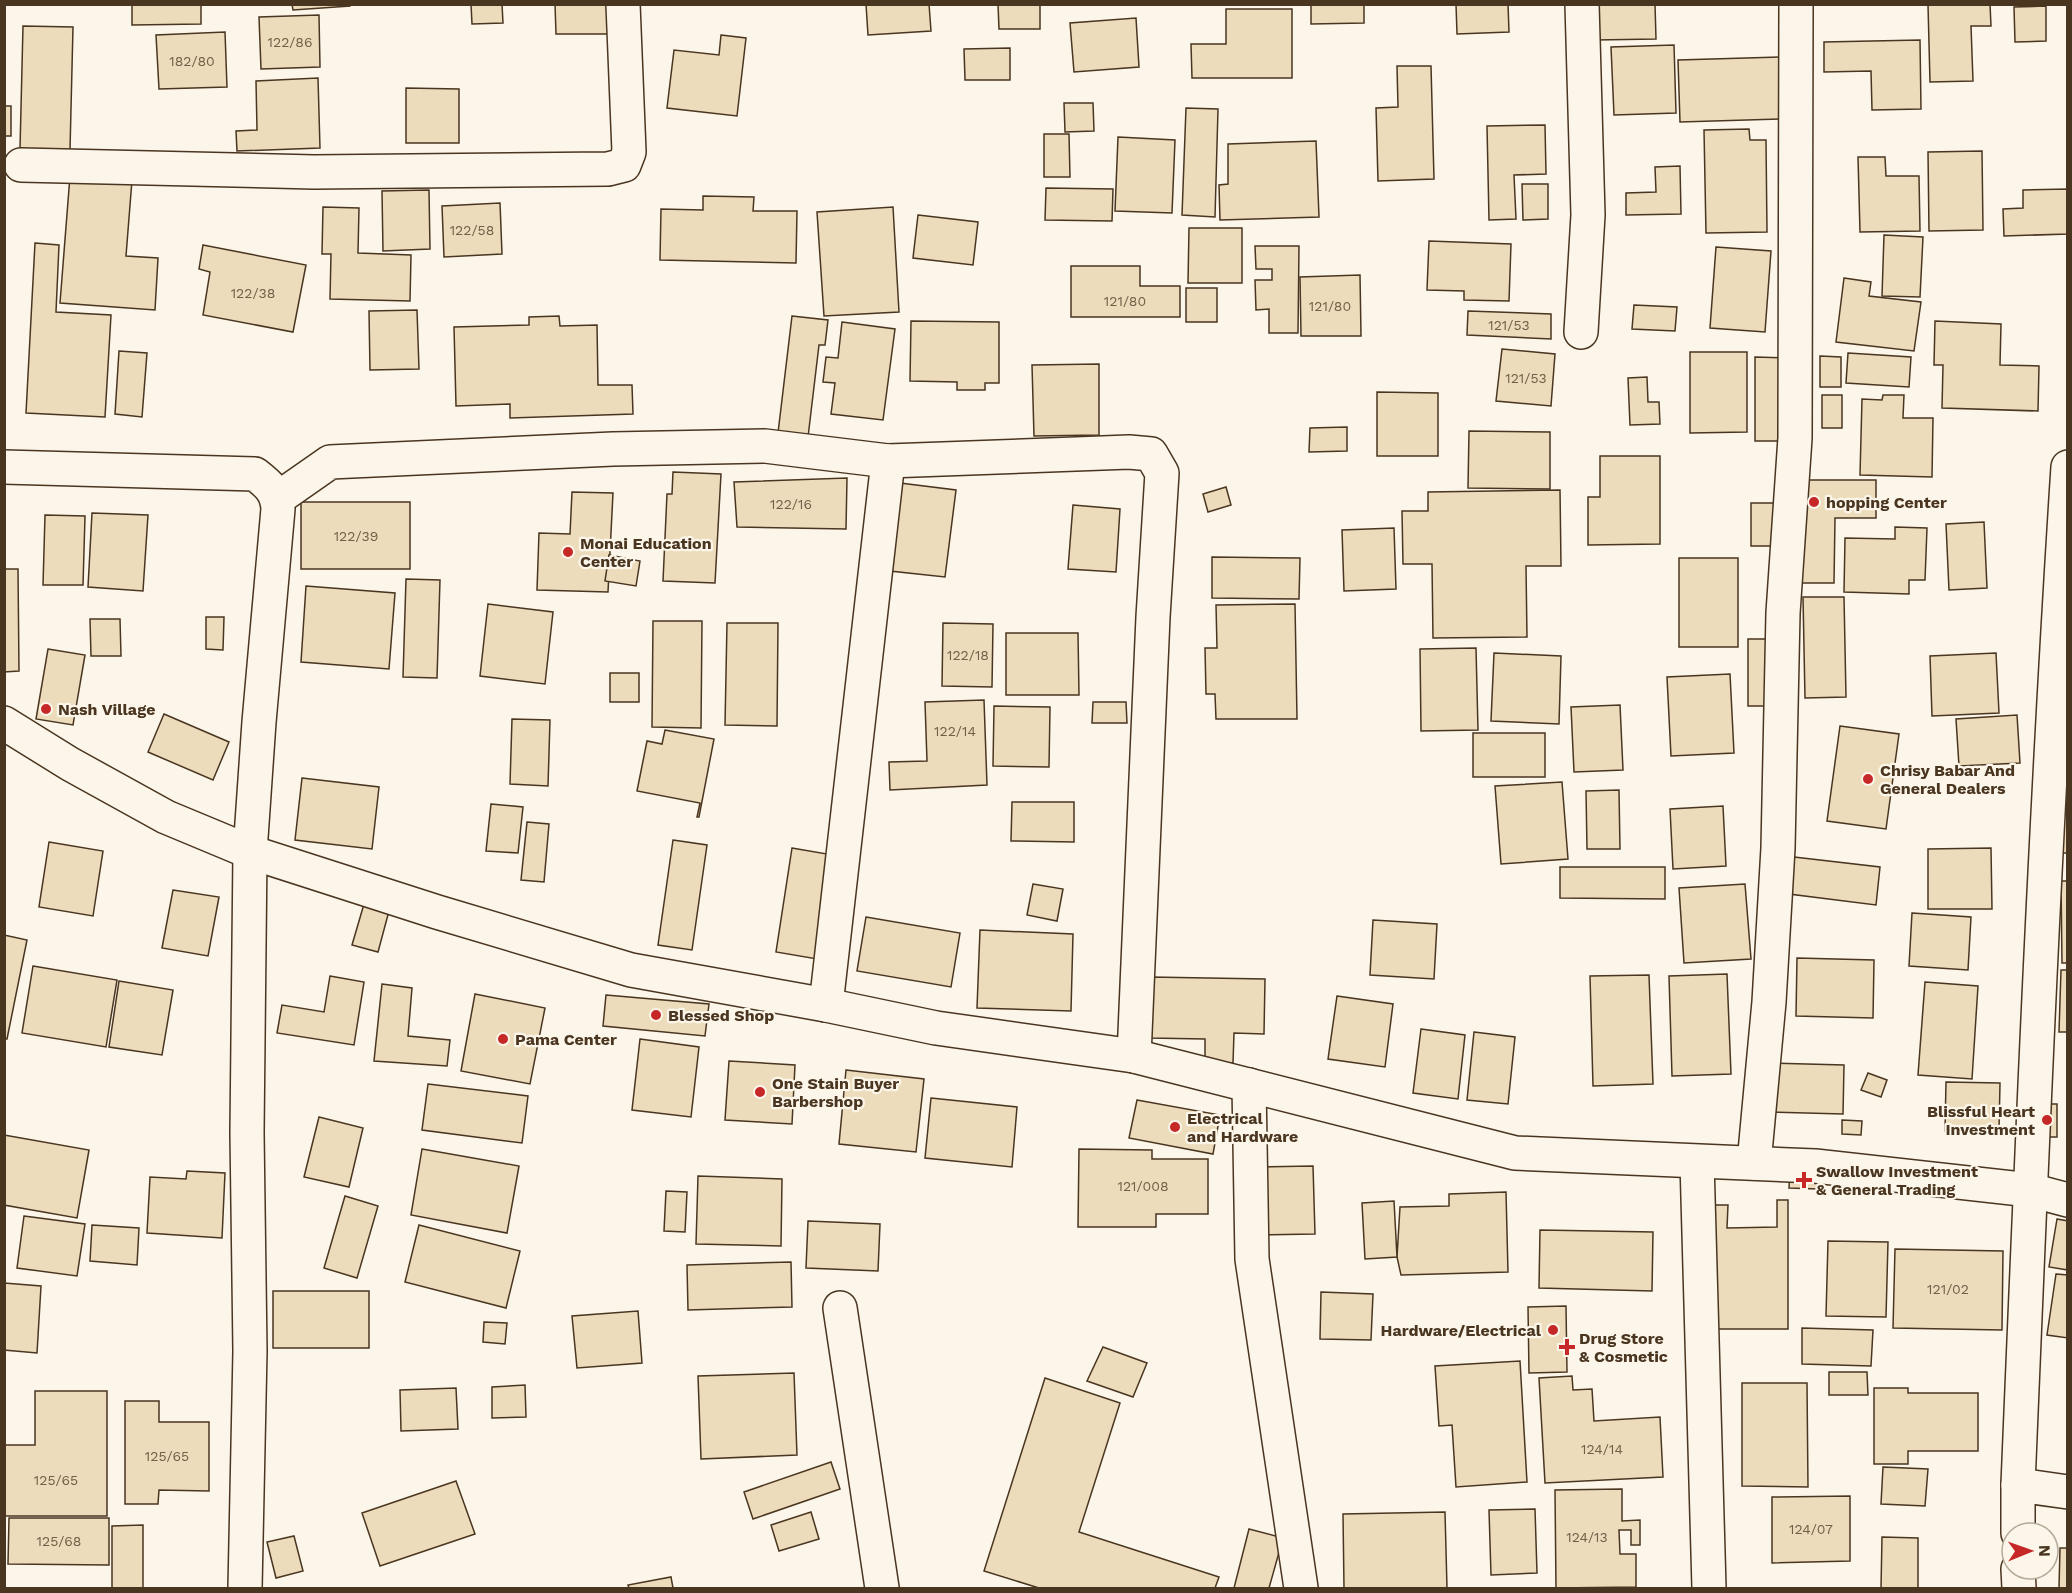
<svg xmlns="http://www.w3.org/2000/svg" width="2072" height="1593" font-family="'Work Sans',sans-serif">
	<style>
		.building { fill: #ecdcbc; stroke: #4a3520; stroke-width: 1.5 }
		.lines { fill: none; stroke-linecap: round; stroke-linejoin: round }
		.minor-casing { stroke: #4a3520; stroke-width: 36 }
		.minor { stroke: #fbf6e9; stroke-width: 33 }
		.poi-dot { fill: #c62828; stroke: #fbf6e9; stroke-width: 2 }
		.labels { text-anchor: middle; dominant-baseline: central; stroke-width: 4.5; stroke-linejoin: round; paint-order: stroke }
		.number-label { font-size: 14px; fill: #725f47 }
		.poi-label { font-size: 16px; font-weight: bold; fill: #4a3520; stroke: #fbf6e9; text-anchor: start }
	</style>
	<rect width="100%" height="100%" fill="#fbf6e9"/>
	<!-- building -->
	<g class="building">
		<polygon points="132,4 201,4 201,24 132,25"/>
		<polygon points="292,4 350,4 350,6 293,10"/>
		<polygon points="471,4 502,4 503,23 472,24"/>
		<polygon points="555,4 615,4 615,34 556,34"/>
		<polygon points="866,4 929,4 931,31 868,35"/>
		<polygon points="998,4 1040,4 1040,29 999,29"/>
		<polygon points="1311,4 1364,4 1364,23 1311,24"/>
		<polygon points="1456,4 1508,4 1509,32 1457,34"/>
		<polygon points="1595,4 1655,4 1656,39 1595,40"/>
		<polygon points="1990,4 1991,26 1971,26 1973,81 1930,82 1928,5"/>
		<polygon points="2046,6 2046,41 2015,42 2014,7"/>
		<polygon points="1226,9 1292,9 1292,78 1192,78 1191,44 1226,44"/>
		<polygon points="319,15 320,67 261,69 259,17"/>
		<polygon points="1136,18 1139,67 1074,72 1070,23"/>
		<polygon points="23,26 73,27 70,150 20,149"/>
		<polygon points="225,32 227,87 159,89 156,35"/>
		<polygon points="721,35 746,38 737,116 667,108 674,50 719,55"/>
		<polygon points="1920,40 1921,109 1872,110 1871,71 1824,72 1824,42"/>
		<polygon points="1674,45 1676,113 1614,115 1611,47"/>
		<polygon points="1010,48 1010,80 965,80 964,49"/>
		<polygon points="1781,57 1782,119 1680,122 1678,60"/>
		<polygon points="1397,66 1431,66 1434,179 1378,181 1376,108 1398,107"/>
		<polygon points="318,78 320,148 237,151 236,131 257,130 256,81"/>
		<polygon points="406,88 459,89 459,143 406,143"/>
		<polygon points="1064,103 1093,103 1094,131 1065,132"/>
		<rect x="4" y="106" width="7" height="30"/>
		<polygon points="1186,108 1218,109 1215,217 1182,215"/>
		<polygon points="1545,125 1546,174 1514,175 1516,219 1489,220 1487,126"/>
		<polygon points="1749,129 1750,140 1766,140 1767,232 1706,233 1704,130"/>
		<polygon points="1044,134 1069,134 1070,177 1044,177"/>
		<polygon points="1118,137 1175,140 1172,213 1115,211"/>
		<polygon points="1316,141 1319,217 1220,220 1219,185 1228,184 1228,144"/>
		<polygon points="1982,151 1983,230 1929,231 1928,152"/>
		<polygon points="1858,157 1885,157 1886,176 1919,176 1920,231 1860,232"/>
		<polygon points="1680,166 1681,214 1626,215 1626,193 1656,192 1655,167"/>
		<polygon points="70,176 132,180 126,256 158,258 155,310 60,303"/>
		<polygon points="1522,184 1548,184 1548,219 1523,220"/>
		<polygon points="1046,188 1113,189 1112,221 1045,220"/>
		<polygon points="2068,189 2068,234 2004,236 2003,209 2023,208 2023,190"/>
		<polygon points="429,190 430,249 383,251 382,191"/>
		<polygon points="703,196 754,197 753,211 797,211 796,263 660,260 661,209 703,210"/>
		<polygon points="500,203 502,254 444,257 442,206"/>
		<polygon points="323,207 359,208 358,253 411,255 410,301 330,299 331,254 322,254"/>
		<polygon points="893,207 899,312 824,316 817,212"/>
		<polygon points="918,215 978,222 973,265 913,258"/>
		<polygon points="1189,228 1242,228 1242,283 1188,283"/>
		<polygon points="1884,235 1923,237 1920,297 1882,296"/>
		<polygon points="1429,241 1511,244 1509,301 1464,300 1464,291 1427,290"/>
		<polygon points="35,243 59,245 56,312 111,315 105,417 26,413"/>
		<polygon points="203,245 306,265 293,332 203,315 210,272 199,269"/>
		<polygon points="1255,246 1299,246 1298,333 1269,333 1269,309 1256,310 1255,280 1272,280 1272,269 1256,269"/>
		<polygon points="1716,247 1771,251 1765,332 1710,328"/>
		<polygon points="1071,266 1140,266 1140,286 1180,286 1180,317 1071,317"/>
		<polygon points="1360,275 1361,336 1301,336 1300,277"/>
		<polygon points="1844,278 1871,282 1869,296 1921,302 1914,351 1836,342"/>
		<rect x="1186" y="288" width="31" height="34"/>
		<polygon points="1634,305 1677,307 1675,331 1632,329"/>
		<polygon points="417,310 419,369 370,370 369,311"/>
		<polygon points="1468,311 1551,314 1551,339 1467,335"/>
		<polygon points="559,316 560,326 597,325 598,385 632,385 633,414 510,418 510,404 456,406 454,327 529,325 529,317"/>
		<polygon points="792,316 828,320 825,345 819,345 808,437 778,433"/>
		<polygon points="911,321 999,322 999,383 985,383 985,390 957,390 957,382 910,381"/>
		<polygon points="1935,321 2001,324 2000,365 2039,366 2038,411 1942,408 1943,365 1934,365"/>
		<polygon points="842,322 895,329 883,420 831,414 835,383 823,382 826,357 838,358"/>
		<polygon points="1502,349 1555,354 1551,406 1496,401"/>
		<polygon points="119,351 147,353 142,417 115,414"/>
		<polygon points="1690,352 1747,352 1747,432 1690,433"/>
		<polygon points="1848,353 1911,357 1909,387 1846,383"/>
		<polygon points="1820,356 1841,357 1841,387 1820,387"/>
		<polygon points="1755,357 1788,358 1789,441 1755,441"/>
		<polygon points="1099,364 1099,435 1034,436 1032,365"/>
		<polygon points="1647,377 1648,402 1659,402 1660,424 1630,425 1628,378"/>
		<polygon points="1377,392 1438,393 1438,456 1377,456"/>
		<rect x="1822" y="395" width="20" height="33"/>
		<polygon points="1883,395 1904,395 1903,418 1933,418 1932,477 1860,475 1862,399 1882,400"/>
		<polygon points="1347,427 1347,451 1309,452 1310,428"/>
		<polygon points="1469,431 1550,432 1550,489 1468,488"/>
		<polygon points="1600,456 1660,456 1660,544 1588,545 1588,497 1600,497"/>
		<polygon points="673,472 721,474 715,583 663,581 667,494 672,494"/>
		<polygon points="847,478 846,529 737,527 734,482"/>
		<polygon points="1793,480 1876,480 1876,518 1835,518 1834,583 1793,583"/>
		<polygon points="900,483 956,490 945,577 890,571"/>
		<polygon points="1226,487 1231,505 1208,512 1203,494"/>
		<polygon points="1560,490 1561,566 1526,566 1527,637 1433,638 1432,564 1403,564 1402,511 1428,511 1428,492"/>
		<polygon points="572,492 613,493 608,592 537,590 539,533 570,534"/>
		<rect x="301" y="502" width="109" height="67"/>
		<polygon points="1751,503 1780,503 1781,546 1751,546"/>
		<polygon points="1073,505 1120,509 1116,572 1068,569"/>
		<polygon points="92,513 148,515 143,591 88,587"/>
		<polygon points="45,515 85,516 83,585 43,585"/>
		<polygon points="1984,522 1987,588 1949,590 1946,524"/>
		<polygon points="1895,527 1927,528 1925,580 1909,580 1909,594 1844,592 1845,538 1895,539"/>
		<polygon points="1394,528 1396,589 1344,591 1342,530"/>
		<polygon points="609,555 640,561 636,586 605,581"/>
		<polygon points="1212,557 1300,558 1299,599 1212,598"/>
		<rect x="1679" y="558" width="59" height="89"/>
		<polygon points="4,569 18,569 19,671 4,672"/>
		<polygon points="406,579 440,580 437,678 403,677"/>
		<polygon points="306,586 395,593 389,669 301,662"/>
		<polygon points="1803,597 1844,597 1846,697 1805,698"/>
		<polygon points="488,604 553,612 545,684 480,676"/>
		<polygon points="1295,604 1297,719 1216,719 1215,694 1206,694 1205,648 1217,648 1216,605"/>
		<polygon points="206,617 224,617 223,650 206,649"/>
		<polygon points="90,619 120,619 121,656 91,656"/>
		<polygon points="653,621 702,621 701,728 652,727"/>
		<polygon points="727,623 778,623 777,726 725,725"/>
		<polygon points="943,623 993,624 992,687 942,686"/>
		<polygon points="1006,633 1078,633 1079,695 1006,695"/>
		<polygon points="1748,639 1776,639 1775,706 1748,706"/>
		<polygon points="1476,648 1478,730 1421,731 1420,649"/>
		<polygon points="48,649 85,655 73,725 36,719"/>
		<polygon points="1494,653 1561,656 1559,724 1491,721"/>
		<polygon points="1996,653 1999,713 1932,716 1930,656"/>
		<rect x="610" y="673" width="29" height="29"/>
		<polygon points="1730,674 1734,753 1671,756 1667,677"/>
		<polygon points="984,700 987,785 890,790 889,762 927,761 925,702"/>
		<polygon points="1093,702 1126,702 1127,723 1092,723"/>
		<polygon points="1620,705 1623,770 1574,772 1571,707"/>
		<polygon points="994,706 1050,707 1049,767 993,766"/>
		<polygon points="164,714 229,742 213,780 148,752"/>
		<polygon points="2017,715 2020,763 1959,766 1956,719"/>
		<polygon points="512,719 550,720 548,786 510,784"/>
		<polygon points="1840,726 1899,734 1886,829 1827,821"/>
		<polygon points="665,730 714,739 699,817 697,817 700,803 637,791 647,741 662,744"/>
		<rect x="1473" y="733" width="72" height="44"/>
		<polygon points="302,778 379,787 372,849 295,840"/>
		<polygon points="1562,782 1568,859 1501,864 1495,786"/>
		<polygon points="1619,790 1620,849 1587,849 1586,791"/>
		<polygon points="2061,797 2068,797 2068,853 2062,853"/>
		<polygon points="1012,802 1074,802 1074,842 1011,841"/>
		<polygon points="491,804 523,807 518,853 486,851"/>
		<polygon points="1723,806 1726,866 1673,869 1670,809"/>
		<polygon points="527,822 549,824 544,882 521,880"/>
		<polygon points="673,840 707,845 692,950 658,945"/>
		<polygon points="49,842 103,851 93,916 39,907"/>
		<polygon points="792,848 833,855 817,959 776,952"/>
		<polygon points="1991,848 1992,909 1928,909 1928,849"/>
		<polygon points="1794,857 1880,867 1876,905 1789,894"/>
		<polygon points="1560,867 1665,867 1665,899 1560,898"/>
		<polygon points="2061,881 2068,881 2068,963 2062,963"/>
		<polygon points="1033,884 1063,889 1057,921 1027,915"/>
		<polygon points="1745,884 1751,959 1684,963 1679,888"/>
		<polygon points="173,890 219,897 208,956 162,948"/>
		<polygon points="364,904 389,911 378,952 352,945"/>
		<polygon points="1912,913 1971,917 1968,970 1909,966"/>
		<polygon points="866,917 960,933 951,987 857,971"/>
		<polygon points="1373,920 1437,924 1434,979 1370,975"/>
		<polygon points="980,930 1073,934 1071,1011 977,1008"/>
		<polygon points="4,935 27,940 7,1039 4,1039"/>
		<polygon points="1797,958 1874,960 1873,1018 1796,1016"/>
		<polygon points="33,966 117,980 106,1047 22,1033"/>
		<polygon points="2061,970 2068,970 2068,1032 2059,1032"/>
		<polygon points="1727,974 1731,1074 1672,1076 1669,976"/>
		<polygon points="1649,975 1653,1084 1593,1086 1590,976"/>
		<polygon points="330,976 364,982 354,1045 277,1033 282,1005 324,1012"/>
		<polygon points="1150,977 1265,979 1264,1034 1234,1033 1233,1063 1205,1062 1205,1039 1149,1038"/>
		<polygon points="119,981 173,990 162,1055 109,1047"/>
		<polygon points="1925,982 1978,986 1972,1079 1918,1075"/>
		<polygon points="382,984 412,988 408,1036 450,1040 447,1066 374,1061"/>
		<polygon points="475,994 545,1008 530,1084 461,1071"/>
		<polygon points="606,995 709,1004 705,1036 603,1026"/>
		<polygon points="1337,996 1393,1004 1385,1067 1328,1059"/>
		<polygon points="1421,1029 1465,1035 1458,1099 1413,1093"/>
		<polygon points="1474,1032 1515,1037 1508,1104 1467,1100"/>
		<polygon points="640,1039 699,1047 691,1117 632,1110"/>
		<polygon points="729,1061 795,1065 792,1124 725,1120"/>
		<polygon points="1768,1063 1844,1065 1843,1114 1767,1112"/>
		<polygon points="846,1070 924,1079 916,1152 839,1144"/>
		<polygon points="1868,1073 1887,1080 1881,1097 1861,1090"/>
		<polygon points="1946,1082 2000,1083 1999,1131 1945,1131"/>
		<polygon points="428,1084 528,1096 522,1143 422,1130"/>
		<polygon points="931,1098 1017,1107 1012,1167 925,1158"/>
		<polygon points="1137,1100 1220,1115 1213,1154 1129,1138"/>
		<rect x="2037" y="1104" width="20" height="33"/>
		<polygon points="319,1117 363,1128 349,1187 304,1177"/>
		<polygon points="1842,1120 1862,1121 1861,1135 1842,1134"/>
		<polygon points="4,1135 89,1150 77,1218 4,1205"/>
		<polygon points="422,1149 519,1166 507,1233 411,1215"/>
		<polygon points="1079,1149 1152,1150 1152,1159 1208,1159 1208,1214 1156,1214 1156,1227 1078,1227"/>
		<polygon points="1313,1166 1315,1234 1259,1235 1257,1167"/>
		<polygon points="187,1171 225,1173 222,1238 147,1233 150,1177 186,1179"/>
		<polygon points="1790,1171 1819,1173 1818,1189 1789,1188"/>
		<polygon points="698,1176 782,1179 781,1246 696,1244"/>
		<polygon points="666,1191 687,1192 685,1232 664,1231"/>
		<polygon points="1506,1192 1508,1272 1401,1275 1397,1257 1400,1207 1449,1206 1449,1194"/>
		<polygon points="345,1196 378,1206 357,1278 324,1268"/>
		<polygon points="1777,1200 1788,1200 1788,1329 1712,1329 1712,1205 1728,1205 1727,1228 1777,1227"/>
		<polygon points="1394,1201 1397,1257 1365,1259 1362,1203"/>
		<polygon points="24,1216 85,1224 77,1276 17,1268"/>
		<polygon points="2057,1219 2068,1221 2068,1270 2049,1267"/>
		<polygon points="808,1221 880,1224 878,1271 806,1268"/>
		<polygon points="92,1225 139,1228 137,1265 90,1261"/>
		<polygon points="419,1225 520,1251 506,1308 405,1282"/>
		<polygon points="1540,1230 1653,1232 1652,1291 1539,1288"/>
		<polygon points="1828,1241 1888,1242 1886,1317 1826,1316"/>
		<polygon points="1895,1249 2003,1251 2002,1330 1893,1328"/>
		<polygon points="791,1262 792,1307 688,1310 687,1265"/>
		<polygon points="2056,1274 2068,1275 2068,1338 2047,1335"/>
		<polygon points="4,1283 41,1286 37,1353 4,1350"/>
		<rect x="273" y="1291" width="96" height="57"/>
		<polygon points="1321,1292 1373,1294 1371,1340 1320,1339"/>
		<polygon points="1566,1306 1567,1372 1529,1373 1528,1307"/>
		<polygon points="638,1311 642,1363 577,1368 572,1316"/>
		<polygon points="484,1322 507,1323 505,1344 483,1342"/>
		<polygon points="1802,1328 1873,1330 1871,1366 1802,1364"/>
		<polygon points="1103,1347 1147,1363 1133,1397 1087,1381"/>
		<polygon points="1520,1361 1527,1482 1456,1487 1452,1425 1439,1426 1435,1366"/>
		<polygon points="1829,1372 1867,1372 1868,1395 1829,1395"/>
		<polygon points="794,1373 797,1455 701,1459 698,1376"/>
		<polygon points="1572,1376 1573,1390 1592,1389 1594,1421 1660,1417 1663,1477 1545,1483 1539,1378"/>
		<polygon points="1045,1378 1120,1403 1079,1532 1219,1577 1215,1588 1039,1588 984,1571"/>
		<polygon points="1742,1383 1807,1383 1808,1487 1742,1486"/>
		<polygon points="525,1385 526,1417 492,1418 492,1387"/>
		<polygon points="456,1388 458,1429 401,1431 400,1390"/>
		<polygon points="1874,1388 1908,1388 1908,1393 1978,1393 1978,1451 1908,1451 1908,1464 1874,1464"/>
		<polygon points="35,1391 107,1391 107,1516 4,1516 4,1445 35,1445"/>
		<polygon points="125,1401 159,1401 159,1422 209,1422 209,1491 159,1490 158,1504 125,1504"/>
		<polygon points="831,1462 840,1489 753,1519 744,1492"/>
		<polygon points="1883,1467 1928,1469 1925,1506 1881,1504"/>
		<polygon points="456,1481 475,1534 380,1566 362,1513"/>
		<polygon points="1622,1489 1622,1521 1640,1520 1640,1545 1631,1545 1631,1530 1619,1530 1620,1554 1636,1554 1636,1587 1556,1588 1555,1490"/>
		<polygon points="1850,1496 1850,1561 1772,1563 1772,1497"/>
		<polygon points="1535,1509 1537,1573 1491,1575 1489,1510"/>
		<polygon points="811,1512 819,1539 779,1551 771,1525"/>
		<polygon points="1445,1512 1447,1588 1344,1588 1343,1514"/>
		<polygon points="9,1518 109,1518 109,1565 8,1564"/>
		<polygon points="143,1525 143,1588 112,1588 112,1526"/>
		<polygon points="1249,1529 1283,1538 1269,1588 1234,1588"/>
		<polygon points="294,1536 303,1571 276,1578 267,1542"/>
		<polygon points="1882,1537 1918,1538 1918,1588 1881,1588"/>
		<polygon points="2060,1548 2068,1548 2068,1588 2059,1588"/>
		<polygon points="671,1577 673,1588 629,1588 628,1585"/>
	</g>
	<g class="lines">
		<defs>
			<g id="minor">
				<polyline points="21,165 314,172 608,169 624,165 629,152 623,4"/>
				<polyline points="1581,332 1588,215 1582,4"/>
				<path d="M4 467 255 474C268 484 277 491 278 509L259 722 250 852 247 1133 250 1351 245 1588"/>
				<polyline points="277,499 330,462 613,449 765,446 888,461 1129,452 1151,454 1162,473 1153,617 1134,1056"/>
				<polyline points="4,723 70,764 166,817 250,852 437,912 631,970 826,1005 936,1028 1134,1056 1515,1153 1815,1166 2030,1190 2068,1200"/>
				<polyline points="826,1005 888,461"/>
				<polyline points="1249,1085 1252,1259 1301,1588"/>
				<polyline points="1697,1162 1709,1588"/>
				<polyline points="1754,1163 1769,1002 1778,848 1783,613 1795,438 1796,4"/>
				<polyline points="840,1308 882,1588"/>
				<polyline points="2018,1485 2068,1492"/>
				<path d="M2018 1533V1485C2032 1146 2046 806 2068 467"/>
				<polyline points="2018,1569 2019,1588"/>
			</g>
		</defs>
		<!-- minor casing -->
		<use href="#minor" class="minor-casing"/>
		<!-- minor -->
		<use href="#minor" class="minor"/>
	</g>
	<!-- markers -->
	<g class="poi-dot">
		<circle cx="1814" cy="502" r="6"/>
		<circle cx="568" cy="552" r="6"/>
		<circle cx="46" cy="709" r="6"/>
		<circle cx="1868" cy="779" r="6"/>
		<circle cx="656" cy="1015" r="6"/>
		<circle cx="503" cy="1039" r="6"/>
		<circle cx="760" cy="1092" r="6"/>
		<circle cx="2047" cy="1120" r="6"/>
		<circle cx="1175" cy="1127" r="6"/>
		<path d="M1801 1171h6v6h6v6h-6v6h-6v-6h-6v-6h6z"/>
		<circle cx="1553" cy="1330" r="6"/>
		<path d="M1564 1338h6v6h6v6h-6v6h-6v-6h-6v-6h6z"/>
	</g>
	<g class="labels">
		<!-- number labels -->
		<g class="number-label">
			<text x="290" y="42">122/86</text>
			<text x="192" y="61">182/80</text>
			<text x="472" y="230">122/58</text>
			<text x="253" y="293">122/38</text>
			<text x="1125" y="301">121/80</text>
			<text x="1330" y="306">121/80</text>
			<text x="1509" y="325">121/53</text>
			<text x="1526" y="378">121/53</text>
			<text x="791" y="504">122/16</text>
			<text x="356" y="536">122/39</text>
			<text x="968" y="655">122/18</text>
			<text x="955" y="731">122/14</text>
			<text x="1143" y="1186">121/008</text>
			<text x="1948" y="1289">121/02</text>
			<text x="1602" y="1449">124/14</text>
			<text x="167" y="1456">125/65</text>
			<text x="56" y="1480">125/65</text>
			<text x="1811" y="1529">124/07</text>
			<text x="1587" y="1537">124/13</text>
			<text x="59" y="1541">125/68</text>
		</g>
		<!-- poi labels -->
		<g class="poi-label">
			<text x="1826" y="502">hopping Center</text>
			<text x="580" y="543">Monai Education<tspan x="580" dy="18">Center</tspan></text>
			<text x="58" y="709">Nash Village</text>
			<text x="1880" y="770">Chrisy Babar And<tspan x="1880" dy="18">General Dealers</tspan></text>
			<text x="668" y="1015">Blessed Shop</text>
			<text x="515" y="1039">Pama Center</text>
			<text x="772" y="1083">One Stain Buyer<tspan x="772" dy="18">Barbershop</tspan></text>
			<text x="2035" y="1111" text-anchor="end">Blissful Heart<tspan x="2035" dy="18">Investment</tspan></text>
			<text x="1187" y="1118">Electrical<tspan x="1187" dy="18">and Hardware</tspan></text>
			<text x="1816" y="1171">Swallow Investment<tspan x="1816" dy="18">&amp; General Trading</tspan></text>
			<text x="1541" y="1330" text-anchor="end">Hardware/Electrical</text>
			<text x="1579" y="1338">Drug Store<tspan x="1579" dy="18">&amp; Cosmetic</tspan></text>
		</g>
	</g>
	<!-- border -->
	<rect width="2072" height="1593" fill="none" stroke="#4a3520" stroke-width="12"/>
	<!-- north arrow -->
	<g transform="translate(2030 1551) rotate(89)"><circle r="28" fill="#fbf6e9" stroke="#b4a999" stroke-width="1.5"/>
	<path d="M0-4.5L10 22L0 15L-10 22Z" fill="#c62828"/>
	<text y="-9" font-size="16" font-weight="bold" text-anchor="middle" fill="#4a3520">N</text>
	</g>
</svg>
